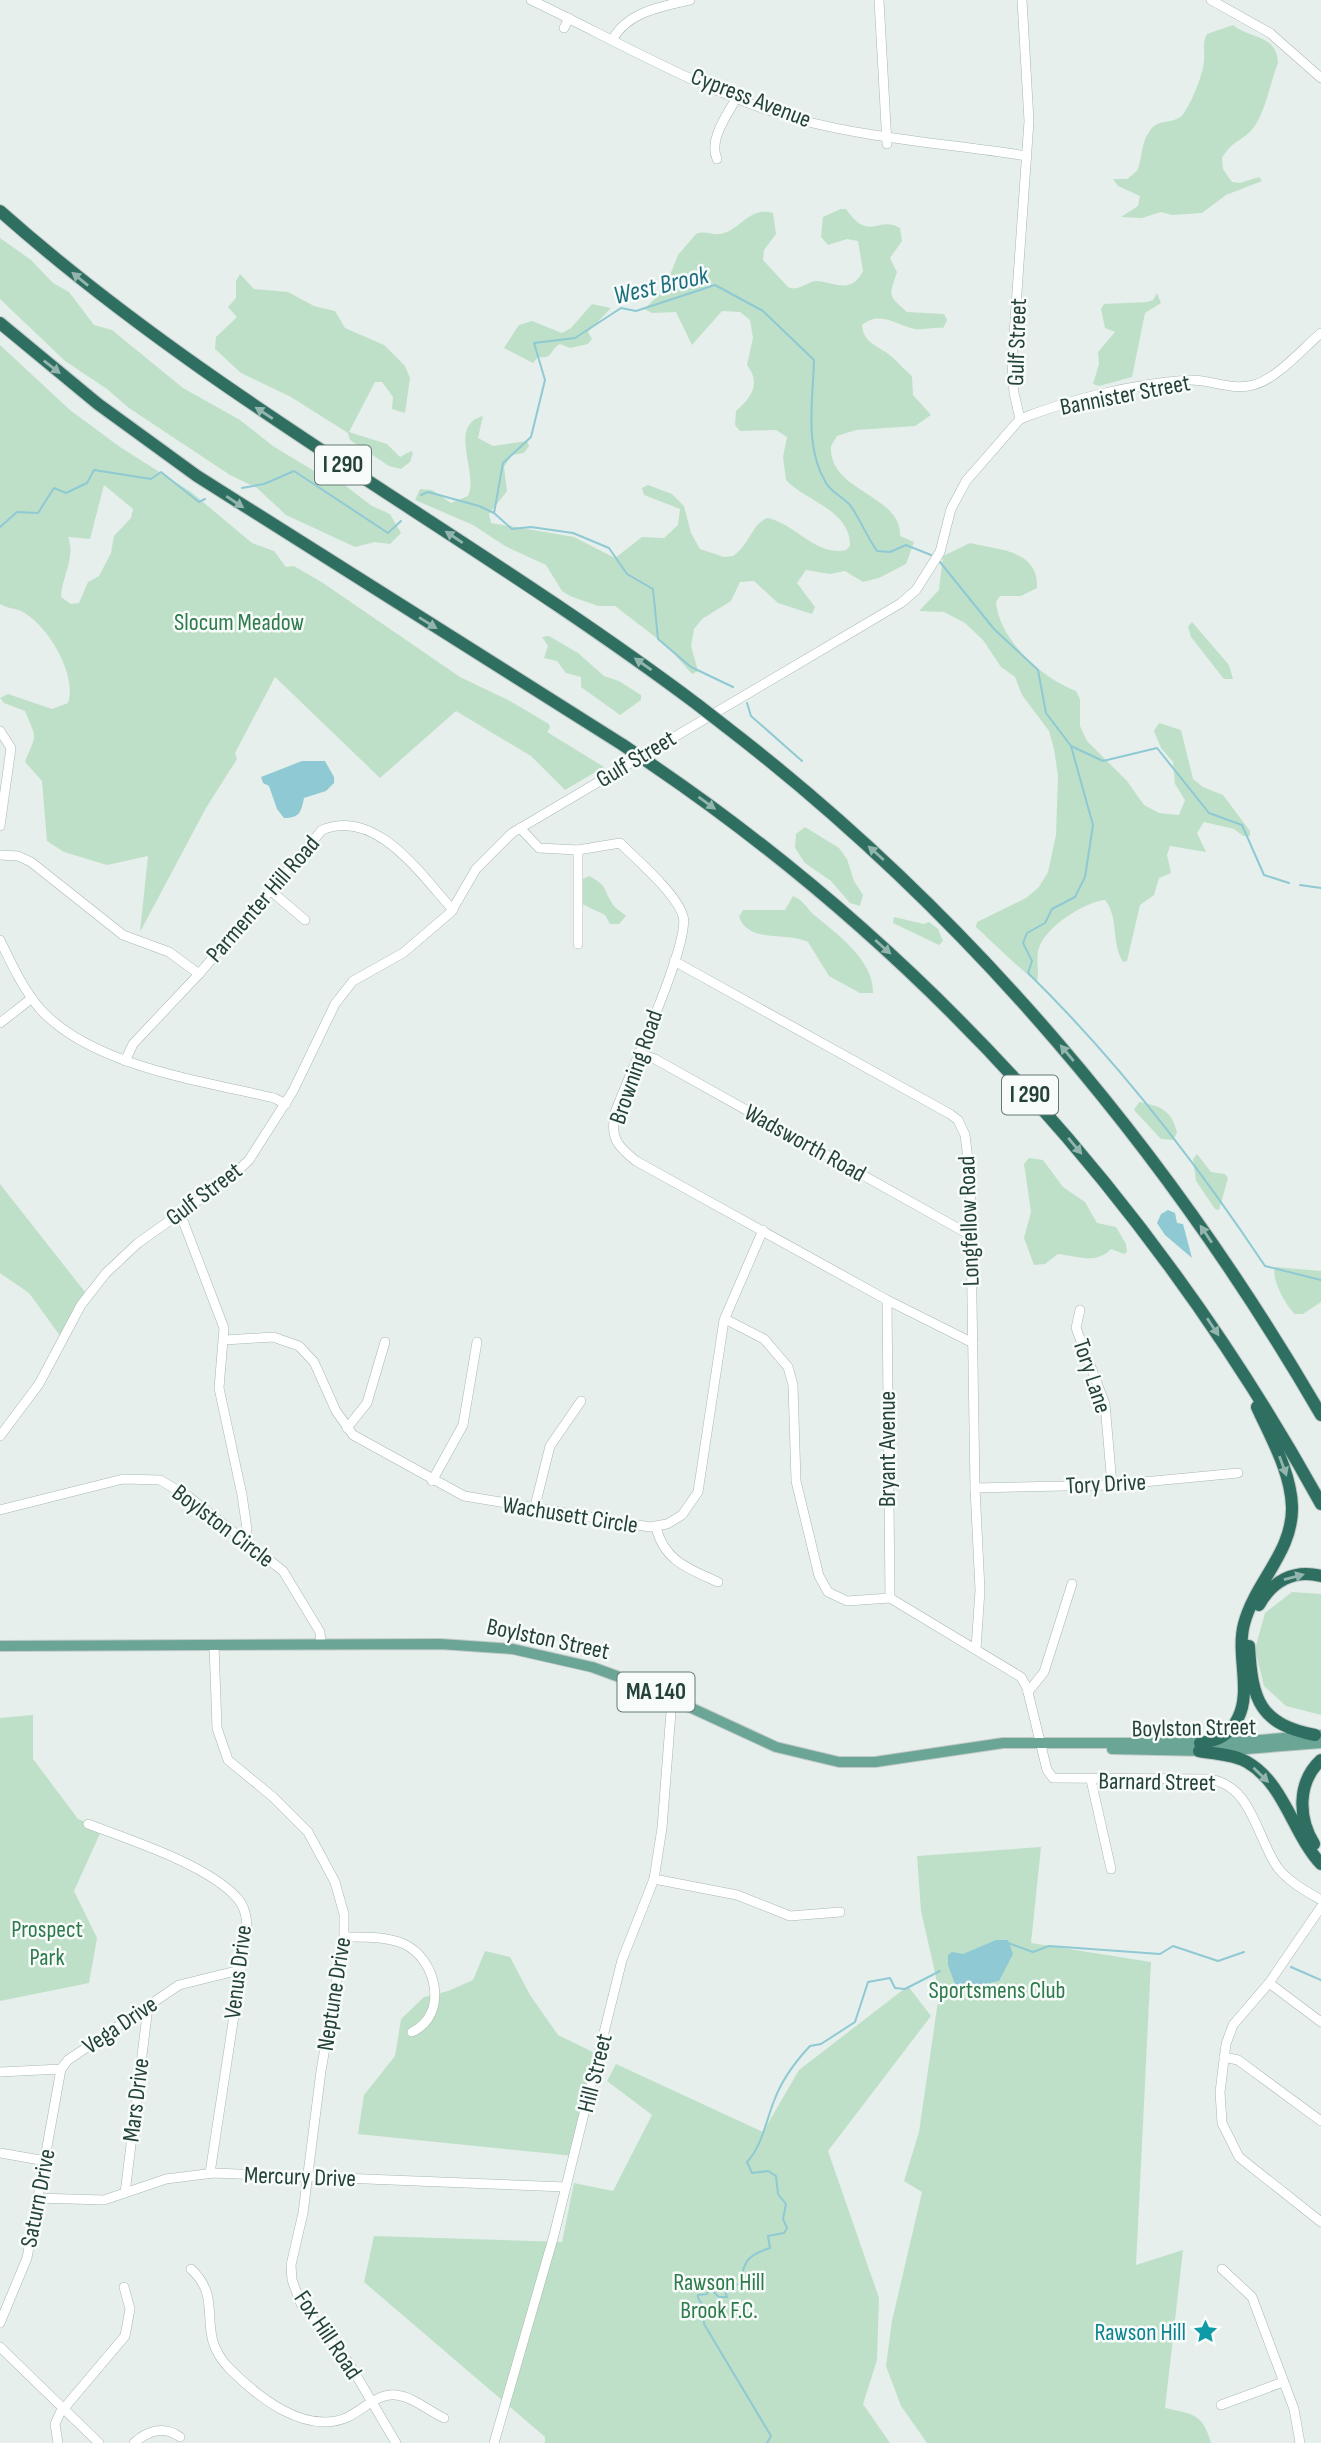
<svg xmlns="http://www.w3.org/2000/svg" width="1321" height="2443" font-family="'Sofia Sans Condensed',sans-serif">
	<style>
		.green { fill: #bfe0c8; fill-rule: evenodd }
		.water { fill: #8ec9d4 }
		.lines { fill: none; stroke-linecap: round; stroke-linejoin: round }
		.stream { stroke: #8ec9d4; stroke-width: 2 }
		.minor-casing { stroke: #a8b8b2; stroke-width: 10 }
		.major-casing { stroke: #c2cac8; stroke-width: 12 }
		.highway-casing { stroke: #c2cac8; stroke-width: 14 }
		.minor { stroke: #fff; stroke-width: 9 }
		.major { stroke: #6aa596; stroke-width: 10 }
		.highway { stroke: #2f6f62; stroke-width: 12 }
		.highway-bridge-casing { stroke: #c2cac8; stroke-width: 14; stroke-linecap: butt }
		.highway-bridge { stroke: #2f6f62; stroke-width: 12 }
		.oneway { fill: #93b5ae }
		.labels { text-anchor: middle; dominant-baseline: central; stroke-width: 5; stroke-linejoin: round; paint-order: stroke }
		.shield { fill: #f7fbf9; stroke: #637a73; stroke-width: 2 }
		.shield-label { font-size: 23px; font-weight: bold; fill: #24423a }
		.street-label { font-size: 24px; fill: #24423a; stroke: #f7fbf9 }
		.park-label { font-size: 24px; fill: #2d7a4b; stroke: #f7fbf9 }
		.culture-label { font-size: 24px; fill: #0d838f; stroke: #f7fbf9; text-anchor: end }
		.water-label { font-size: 26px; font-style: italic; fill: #1c6f80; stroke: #f7fbf9 }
	</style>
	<rect width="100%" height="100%" fill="#e6efeb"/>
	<!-- green -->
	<g class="green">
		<path d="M1233 25C1249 39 1277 34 1278 63 1270 83 1266 110 1254 127 1244 141 1233 139 1222 158L1223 169 1232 182 1240 183 1259 177 1262 181 1226 195 1202 213 1172 215 1161 212 1142 218 1121 217 1138 206 1140 196 1118 186 1113 179H1127L1137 171C1143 157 1140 143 1151 129 1160 118 1176 125 1184 113 1192 101 1203 75 1204 61 1205 51 1202 43 1207 34Z"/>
		<path d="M841 209H846C869 243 879 215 900 228L902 241 890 258 897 272C890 295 886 294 907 312L944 314 947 320 943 328C934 327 924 330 915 329 895 325 881 310 862 325 863 341 875 345 887 353 896 359 903 369 912 376L913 395 931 415 915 426 856 430 837 436 831 446C828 492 902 494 900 536L914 542 906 564 879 578 863 582 845 571 830 574 806 570 797 583 815 607 812 614 778 603 754 581 740 582 731 601 702 619 694 629 691 646 698 671 692 674 667 646 615 606H598L570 596 562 591 546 565 505 546 473 525 415 500 420 489 432 490 451 503 468 496C479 472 447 426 483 416L478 438 493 446 527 441 529 446 524 453 512 455 504 467 507 491 489 514 491 523 574 537 615 558 642 537 664 538 678 525 680 509 644 495 642 488 648 485 672 494 684 506 691 533 700 549 724 557 733 556C749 546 751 525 767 518 795 523 816 557 846 550L850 546C851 510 805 501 786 480L783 457 787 437 776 430 740 431 735 425 736 411C750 398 762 385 747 365L753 338 750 320 740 312 722 311 692 345 676 312 652 313 644 309 664 290 678 255 696 234C705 230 711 235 720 234 740 231 749 206 773 213L776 234 764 250 763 260 788 287C800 292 805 282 816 281 832 281 851 296 863 271L858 241 847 239 828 245 821 237 823 217Z"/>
		<polygon points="0,238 31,260 53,283 69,292 94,325 112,330 183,388 240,420 273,446 314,471 342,483 372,506 390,514 401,533 390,544 375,542 355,547 286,515 257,488 230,475 129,408 107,389 65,361 0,299"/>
		<polygon points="240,274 254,289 288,292 314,306 335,311 345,328 384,345 405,366 410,378 405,413 392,409 393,397 382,382 375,382 349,432 387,444 400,457 411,451 413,453 410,462 401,469 389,466 350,440 348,433 291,397 241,373 215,349 216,337 237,317 228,307 236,298 236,281"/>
		<polygon points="1157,293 1161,303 1145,313 1132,377 1099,386 1093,384 1099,364 1098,352 1115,332 1105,328 1101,309 1104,304 1147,302 1153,300"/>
		<path d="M592 304 611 308 588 332 592 339 588 344 570 348 560 344C549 350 554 359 538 357L533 363 504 348 519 325 532 321 562 333 571 328Z"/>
		<path d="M0 345 70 410 120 447 191 492 252 543 274 551 286 567 294 566 323 583 460 677 510 701 549 724 550 728 547 732 604 767 565 790 531 756 456 711 380 778 275 677 235 753 237 759 206 808 140 932 148 856 107 865 64 852 47 841 42 781 25 762C36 733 38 742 25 711L4 703 0 698 8 694 52 709 68 703C78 674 46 623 21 611 14 608 6 608 0 604ZM104 485 133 509 131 518 114 536 111 553 99 576 88 582 79 603 71 604 61 597C62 576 76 557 68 537L90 539Z"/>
		<path d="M970 543C997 550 1039 549 1037 588L1021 596H1000L996 602C999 640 1043 679 1076 691L1080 699V726L1087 741 1127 781 1144 805 1159 813 1179 815 1185 800 1175 784 1173 762 1161 748 1154 731 1159 723 1181 730 1193 779 1203 787 1223 795 1250 831V836H1243L1234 829 1204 822 1197 833 1206 852 1170 846 1167 855 1171 873 1159 878 1154 895 1140 905 1127 961 1123 962C1111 943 1119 917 1105 900 1085 902 1051 924 1041 943 1034 956 1040 969 1037 981 1030 979 986 936 976 927L977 922 1026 898 1039 887 1048 872 1056 835 1058 776 1054 749 1049 731 1022 695 1015 677 1001 667 983 640 965 623 944 612 919 611 939 590 943 556Z"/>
		<polygon points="1192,622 1229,665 1233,679 1224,679 1191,637 1188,627"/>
		<polygon points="549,636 578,653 604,676 619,681 641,695 641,700 620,715 581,687 581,677 566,673 557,661 544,658 548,646 542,637"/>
		<polygon points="805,827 839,848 847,859 854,881 863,895 860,906 850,903 831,881 805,863 795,848 796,834"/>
		<path d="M589 876C608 886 603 889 612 903 614 908 622 912 626 916L619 924H610L605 915 582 904 579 881Z"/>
		<path d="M793 896C803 900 806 907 813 914 835 933 874 959 873 993H860L829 976 808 942C786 931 749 944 739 917L743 910H785Z"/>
		<polygon points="894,917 924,924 929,922 938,929 943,941 939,945 893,923"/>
		<path d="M1139 1102C1160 1106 1172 1110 1177 1133L1173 1140 1161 1139 1134 1110Z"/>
		<polygon points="1197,1154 1211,1172 1225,1174 1228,1178 1219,1210 1215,1209 1196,1181 1193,1159"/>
		<path d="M1029 1158 1043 1160 1063 1187 1085 1202 1097 1223 1116 1227 1126 1244 1127 1252 1124 1254 1111 1249C1096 1265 1077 1256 1058 1254L1045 1264 1034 1265 1024 1238 1031 1212 1024 1164Z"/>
		<polygon points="0,1184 85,1292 61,1337 29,1293 0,1273"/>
		<path d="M1275 1267 1321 1271V1302L1303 1314H1295C1286 1306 1271 1279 1275 1267Z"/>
		<polygon points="1292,1592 1321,1594 1321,1715 1286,1706 1264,1686 1255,1649 1265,1613"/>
		<polygon points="33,1715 33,1759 78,1819 102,1829 74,1891 97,1938 89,1983 0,2001 0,1718"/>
		<path d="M1041 1847 1031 1943 1151 1962 1136 2265 1183 2250 1165 2408C1192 2414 1203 2413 1211 2443H927L901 2406 886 2366 892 2321 922 2192 904 2181 919 2132 938 2001 936 1977 921 1911 917 1856Z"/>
		<polygon points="485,1951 510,1957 530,1995 558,2035 599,2055 574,2156 358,2134 364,2095 395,2056 401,2019 424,1997 448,1991 473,1980"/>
		<polygon points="908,1986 931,2016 828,2151 879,2298 877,2360 863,2404 890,2443 545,2443 545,2437 364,2282 374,2236 562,2242 574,2183 613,2191 652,2115 607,2081 616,2064 763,2132 799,2070"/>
	</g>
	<!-- water -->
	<g class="water">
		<path d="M302 761H325L334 777V783L326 791 304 798C301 812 300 818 284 818L277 809 269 786 263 783 261 777Z"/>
		<polygon points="1168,1210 1175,1213 1177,1223 1183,1224 1192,1258 1165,1235 1157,1223 1161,1214"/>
		<polygon points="996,1940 1008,1940 1013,1954 999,1981 968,1988 955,1984 948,1965 948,1955 952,1952 963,1954"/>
	</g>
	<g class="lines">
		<!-- stream -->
		<g class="stream">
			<polyline points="242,488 264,484 294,471 388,533 401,521"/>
			<path d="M421 495 428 492 479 506 494 513 503 463 531 437 545 380 534 343 575 338 621 308 636 311 715 285 763 311 814 360C813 400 804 447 826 483 831 492 843 497 850 505 859 517 867 537 877 551L890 552 906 545 931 555"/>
			<polyline points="494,513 512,529 531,527 573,533 609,548 627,574 653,589 658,639 691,667 733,687"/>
			<polyline points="0,527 17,512 38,513 54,488 66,493 87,483 94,470 151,479 161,472 199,502 205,499"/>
			<polyline points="940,562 994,629 1038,670 1046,713 1071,746 1103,761 1157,748 1209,813 1242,825 1264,875 1289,883"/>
			<polyline points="747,703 751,716 802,761"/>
			<path d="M1071 746 1093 825 1085 877 1075 897 1052 909 1045 923 1027 933 1023 943 1032 961 1028 973C1118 1061 1195 1161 1265 1266L1321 1280"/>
			<polyline points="1300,885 1321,888"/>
			<polyline points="1008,1943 1033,1952 1049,1946 1160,1954 1173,1946 1218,1961 1244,1952"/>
			<polyline points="1291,1967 1321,1980"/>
			<path d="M767 2443 771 2436 704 2324 703 2305 698 2298V2295L707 2294 710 2289 719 2297H727L723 2285 730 2282 732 2286 739 2284C745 2262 745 2256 770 2248L768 2236 784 2233 787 2228 783 2219 786 2204 778 2194 776 2176 768 2171 752 2173 747 2162C762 2146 766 2121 774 2101 782 2079 794 2063 810 2046L821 2044 855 2022 868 1982 890 1978 895 1988 905 1989 940 1971"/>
		</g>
		<defs>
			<g id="minor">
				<path d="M531 0C613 39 711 96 797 119 871 139 951 144 1027 156"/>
				<polyline points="879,0 887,144"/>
				<polyline points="1211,0 1270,33 1321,78"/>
				<polyline points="564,28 569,18"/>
				<path d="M613 39C627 12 663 6 690 0"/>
				<path d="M717 159C708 139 728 114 737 97"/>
				<path d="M1020 419C1071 399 1133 384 1188 380 1209 379 1233 391 1253 385 1277 379 1302 349 1321 333"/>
				<polyline points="0,731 11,748 0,826"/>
				<path d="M520 828 539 848 578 850 620 843C637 860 676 893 683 916 691 942 627 1079 615 1113 610 1138 617 1146 636 1161L887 1300 973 1343"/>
				<polyline points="578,850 578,944"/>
				<polyline points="0,855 18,856 31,862 123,935 169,952 199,974"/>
				<polyline points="270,890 305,920"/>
				<path d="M0 940C11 963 24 991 41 1010 93 1066 202 1081 274 1098L286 1104"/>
				<polyline points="674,961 950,1114 958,1120 965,1135 970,1176 975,1488 980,1590 976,1649"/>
				<polyline points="0,1023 32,998"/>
				<polyline points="638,1053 655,1059 970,1235"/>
				<path d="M125 1061 133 1044 199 974 322 830C376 807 421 875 453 910"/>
				<polyline points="180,1213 224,1328 219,1388 242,1495 247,1529 244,1541"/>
				<polyline points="887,1300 890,1598"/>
				<polyline points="1080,1310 1076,1328 1105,1404 1112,1485"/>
				<path d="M725 1319 764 1339 788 1367 793 1385 796 1481 819 1576 828 1592 847 1601 890 1598 1021 1677 1027 1688 1047 1770 1053 1778 1208 1779C1252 1784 1256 1837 1278 1868 1289 1882 1306 1891 1321 1900"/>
				<polyline points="225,1340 273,1337 299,1346 314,1362 336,1411 353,1435 464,1496 650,1527 667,1524 682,1515 698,1492 724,1320 763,1230"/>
				<polyline points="347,1428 367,1403 385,1342"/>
				<polyline points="0,1436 39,1384 81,1305 106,1273 138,1243 230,1178 249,1160 293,1091 335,1004 353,981 403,953 451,912 476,869 512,833 901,603 916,590 940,552 951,509 966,481 1020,419 1014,393 1012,363 1029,121 1022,0"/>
				<polyline points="432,1481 463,1425 477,1342"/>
				<polyline points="975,1488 1112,1485 1238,1473"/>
				<polyline points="0,1510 123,1479 160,1480 189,1497 283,1571 320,1632 321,1643"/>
				<polyline points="534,1510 550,1446 581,1401"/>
				<path d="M656 1527C664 1561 689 1569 718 1582"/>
				<polyline points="214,1645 217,1728 228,1760 273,1797 308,1832 335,1882 344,1914 344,1937 321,2071 303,2213 291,2265 292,2280 301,2304 349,2363 396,2443"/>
				<polyline points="1028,1692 1044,1672 1072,1584"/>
				<polyline points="1091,1780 1111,1869"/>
				<path d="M88 1824C130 1840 209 1865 238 1899 245 1907 247 1919 247 1930L210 2173"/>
				<polyline points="654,1879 737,1895 790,1916 840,1912"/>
				<polyline points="1321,1907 1269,1983 1233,2025 1226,2044 1220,2092 1222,2123 1239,2157 1321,2222"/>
				<path d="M344 1937C363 1937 386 1936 404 1944 437 1959 449 2015 412 2032"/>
				<polyline points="1269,1983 1321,2022"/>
				<polyline points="1224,2057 1238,2060 1321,2121"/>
				<polyline points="0,2072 61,2069 68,2060 179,1985 240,1970"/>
				<polyline points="0,2153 46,2161"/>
				<polyline points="125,2193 148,2007"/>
				<polyline points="37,2198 104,2200 166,2179 214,2173 566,2187"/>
				<path d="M191 2269C226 2301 193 2332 230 2369 258 2397 306 2436 348 2417 364 2409 378 2393 396 2395 414 2397 428 2411 444 2418"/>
				<polyline points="1222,2269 1252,2297 1294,2409 1300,2443"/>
				<polyline points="0,2323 27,2258 61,2069"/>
				<polyline points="0,2347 99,2443"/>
				<polyline points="1221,2405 1283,2382"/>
				<polyline points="58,2443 55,2424 60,2413 125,2336 130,2309 124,2287"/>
				<path d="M134 2443C147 2431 164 2425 180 2437"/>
				<polyline points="494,2443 554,2235 622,1960 654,1879 662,1828 672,1699"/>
			</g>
			<g id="major">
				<polyline points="0,1646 440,1644 513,1649 592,1667 644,1686 776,1747 839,1762 875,1762 1003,1743 1222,1743 1321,1735"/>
				<polyline points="1112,1749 1204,1751"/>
				<polyline points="1220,1751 1321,1743"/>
			</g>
			<g id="highway">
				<path d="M0 211C214 401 469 533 698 705"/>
				<polyline points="0,323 98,404 197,476 623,745"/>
				<path d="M725 726C968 913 1168 1151 1321 1415"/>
				<path d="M651 764C929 953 1159 1210 1321 1504"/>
				<path d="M1259 1605C1272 1581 1294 1569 1321 1576"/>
				<path d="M1249 1646C1252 1701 1260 1724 1315 1735"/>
				<path d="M1200 1743C1218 1741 1230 1735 1238 1718 1252 1691 1236 1654 1244 1624 1255 1582 1293 1552 1292 1507 1291 1472 1271 1438 1257 1407"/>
				<path d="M1199 1751C1215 1754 1233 1754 1247 1762 1284 1783 1293 1834 1321 1864"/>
				<path d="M1314 1844C1298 1818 1297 1782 1321 1760"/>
			</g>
		</defs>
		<!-- minor casing -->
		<use href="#minor" class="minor-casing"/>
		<!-- major casing -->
		<use href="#major" class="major-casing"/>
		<!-- highway casing -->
		<use href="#highway" class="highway-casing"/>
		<!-- minor -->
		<use href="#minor" class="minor"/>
		<!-- major -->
		<use href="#major" class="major"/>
		<!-- highway -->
		<use href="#highway" class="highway"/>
		<defs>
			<g id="highway-bridge">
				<polyline points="698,705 725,726"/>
				<polyline points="623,745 651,764"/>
			</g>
		</defs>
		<!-- highway-bridge casing -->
		<use href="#highway-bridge" class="highway-bridge-casing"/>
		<!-- highway-bridge -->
		<use href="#highway-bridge" class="highway-bridge"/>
	</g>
	<!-- one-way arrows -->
	<defs><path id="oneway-solid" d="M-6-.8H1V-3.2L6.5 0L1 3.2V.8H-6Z" transform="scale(1.75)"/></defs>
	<g class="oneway">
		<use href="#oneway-solid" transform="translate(80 279) rotate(-141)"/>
		<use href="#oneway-solid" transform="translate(52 367) rotate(38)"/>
		<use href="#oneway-solid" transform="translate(264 413) rotate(-147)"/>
		<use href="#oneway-solid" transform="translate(235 502) rotate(34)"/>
		<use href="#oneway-solid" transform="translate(454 537) rotate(-146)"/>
		<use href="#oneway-solid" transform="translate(428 623) rotate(32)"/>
		<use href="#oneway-solid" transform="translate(643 664) rotate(-145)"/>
		<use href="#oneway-solid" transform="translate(707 803) rotate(36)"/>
		<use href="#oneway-solid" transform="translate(876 853) rotate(-138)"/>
		<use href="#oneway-solid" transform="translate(883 947) rotate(42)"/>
		<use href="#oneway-solid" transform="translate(1067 1053) rotate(-130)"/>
		<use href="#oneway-solid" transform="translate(1075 1146) rotate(50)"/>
		<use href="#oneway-solid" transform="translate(1206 1234) rotate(-124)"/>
		<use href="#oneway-solid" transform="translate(1213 1327) rotate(56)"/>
		<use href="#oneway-solid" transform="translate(1283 1466) rotate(70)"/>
		<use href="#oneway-solid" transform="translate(1294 1577) rotate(-15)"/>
		<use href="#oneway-solid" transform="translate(1261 1775) rotate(44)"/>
	</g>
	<!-- icons -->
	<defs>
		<symbol id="sight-bare" viewBox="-9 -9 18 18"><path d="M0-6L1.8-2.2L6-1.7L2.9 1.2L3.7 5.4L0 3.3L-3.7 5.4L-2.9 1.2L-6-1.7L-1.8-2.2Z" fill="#0f9aa8" stroke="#f7fbf9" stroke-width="2.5" paint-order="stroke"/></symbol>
	</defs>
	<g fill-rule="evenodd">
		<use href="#sight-bare" x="1188" y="2314" width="35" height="35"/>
	</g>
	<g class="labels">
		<!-- shield labels -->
		<g class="shield">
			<rect x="315" y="445.5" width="56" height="39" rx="5"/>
			<rect x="1002" y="1075.5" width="56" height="39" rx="5"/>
			<rect x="617.5" y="1672.5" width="77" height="39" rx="5"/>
		</g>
		<g class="shield-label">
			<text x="343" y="465">I 290</text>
			<text x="1030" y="1095">I 290</text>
			<text x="656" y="1692">MA 140</text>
		</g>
		<!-- street labels -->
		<g class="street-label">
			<text transform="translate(751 98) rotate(21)">Cypress Avenue</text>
			<text transform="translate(1017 342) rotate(-88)">Gulf Street</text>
			<text transform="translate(1125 395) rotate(-11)">Bannister Street</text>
			<text transform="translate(636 759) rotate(-31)">Gulf Street</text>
			<text transform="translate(263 899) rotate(-49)">Parmenter Hill Road</text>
			<text transform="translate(636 1067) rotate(-71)">Browning Road</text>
			<text transform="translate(805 1143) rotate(29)">Wadsworth Road</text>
			<text transform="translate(204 1194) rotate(-37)">Gulf Street</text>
			<text transform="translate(969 1221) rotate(-92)">Longfellow Road</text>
			<text transform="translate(1092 1376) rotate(72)">Tory Lane</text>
			<text transform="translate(887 1449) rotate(-90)">Bryant Avenue</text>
			<text transform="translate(1106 1484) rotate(-3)">Tory Drive</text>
			<text transform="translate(570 1515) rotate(9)">Wachusett Circle</text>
			<text transform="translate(223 1526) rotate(37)">Boylston Circle</text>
			<text transform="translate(548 1639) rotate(12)">Boylston Street</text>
			<text transform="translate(1194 1728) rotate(-1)">Boylston Street</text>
			<text transform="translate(1157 1782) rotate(1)">Barnard Street</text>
			<text transform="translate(238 1972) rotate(-83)">Venus Drive</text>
			<text transform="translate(334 1994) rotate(-81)">Neptune Drive</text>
			<text transform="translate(120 2025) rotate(-34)">Vega Drive</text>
			<text transform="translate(595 2073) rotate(-76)">Hill Street</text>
			<text transform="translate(136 2100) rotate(-83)">Mars Drive</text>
			<text transform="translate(300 2177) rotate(2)">Mercury Drive</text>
			<text transform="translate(38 2198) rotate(-79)">Saturn Drive</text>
			<text transform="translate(328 2335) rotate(56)">Fox Hill Road</text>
		</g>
		<!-- park labels -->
		<g class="park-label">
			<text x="239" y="622">Slocum Meadow</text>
			<text x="47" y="1929">Prospect<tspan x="47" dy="28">Park</tspan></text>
			<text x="997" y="1990">Sportsmens Club</text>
			<text x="719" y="2282">Rawson Hill<tspan x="719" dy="28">Brook F.C.</tspan></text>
		</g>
		<!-- culture labels -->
		<g class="culture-label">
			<text x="1186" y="2332">Rawson Hill</text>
		</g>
		<!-- water labels -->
		<g class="water-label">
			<text transform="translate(661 286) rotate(-13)">West Brook</text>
		</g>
	</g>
</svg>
